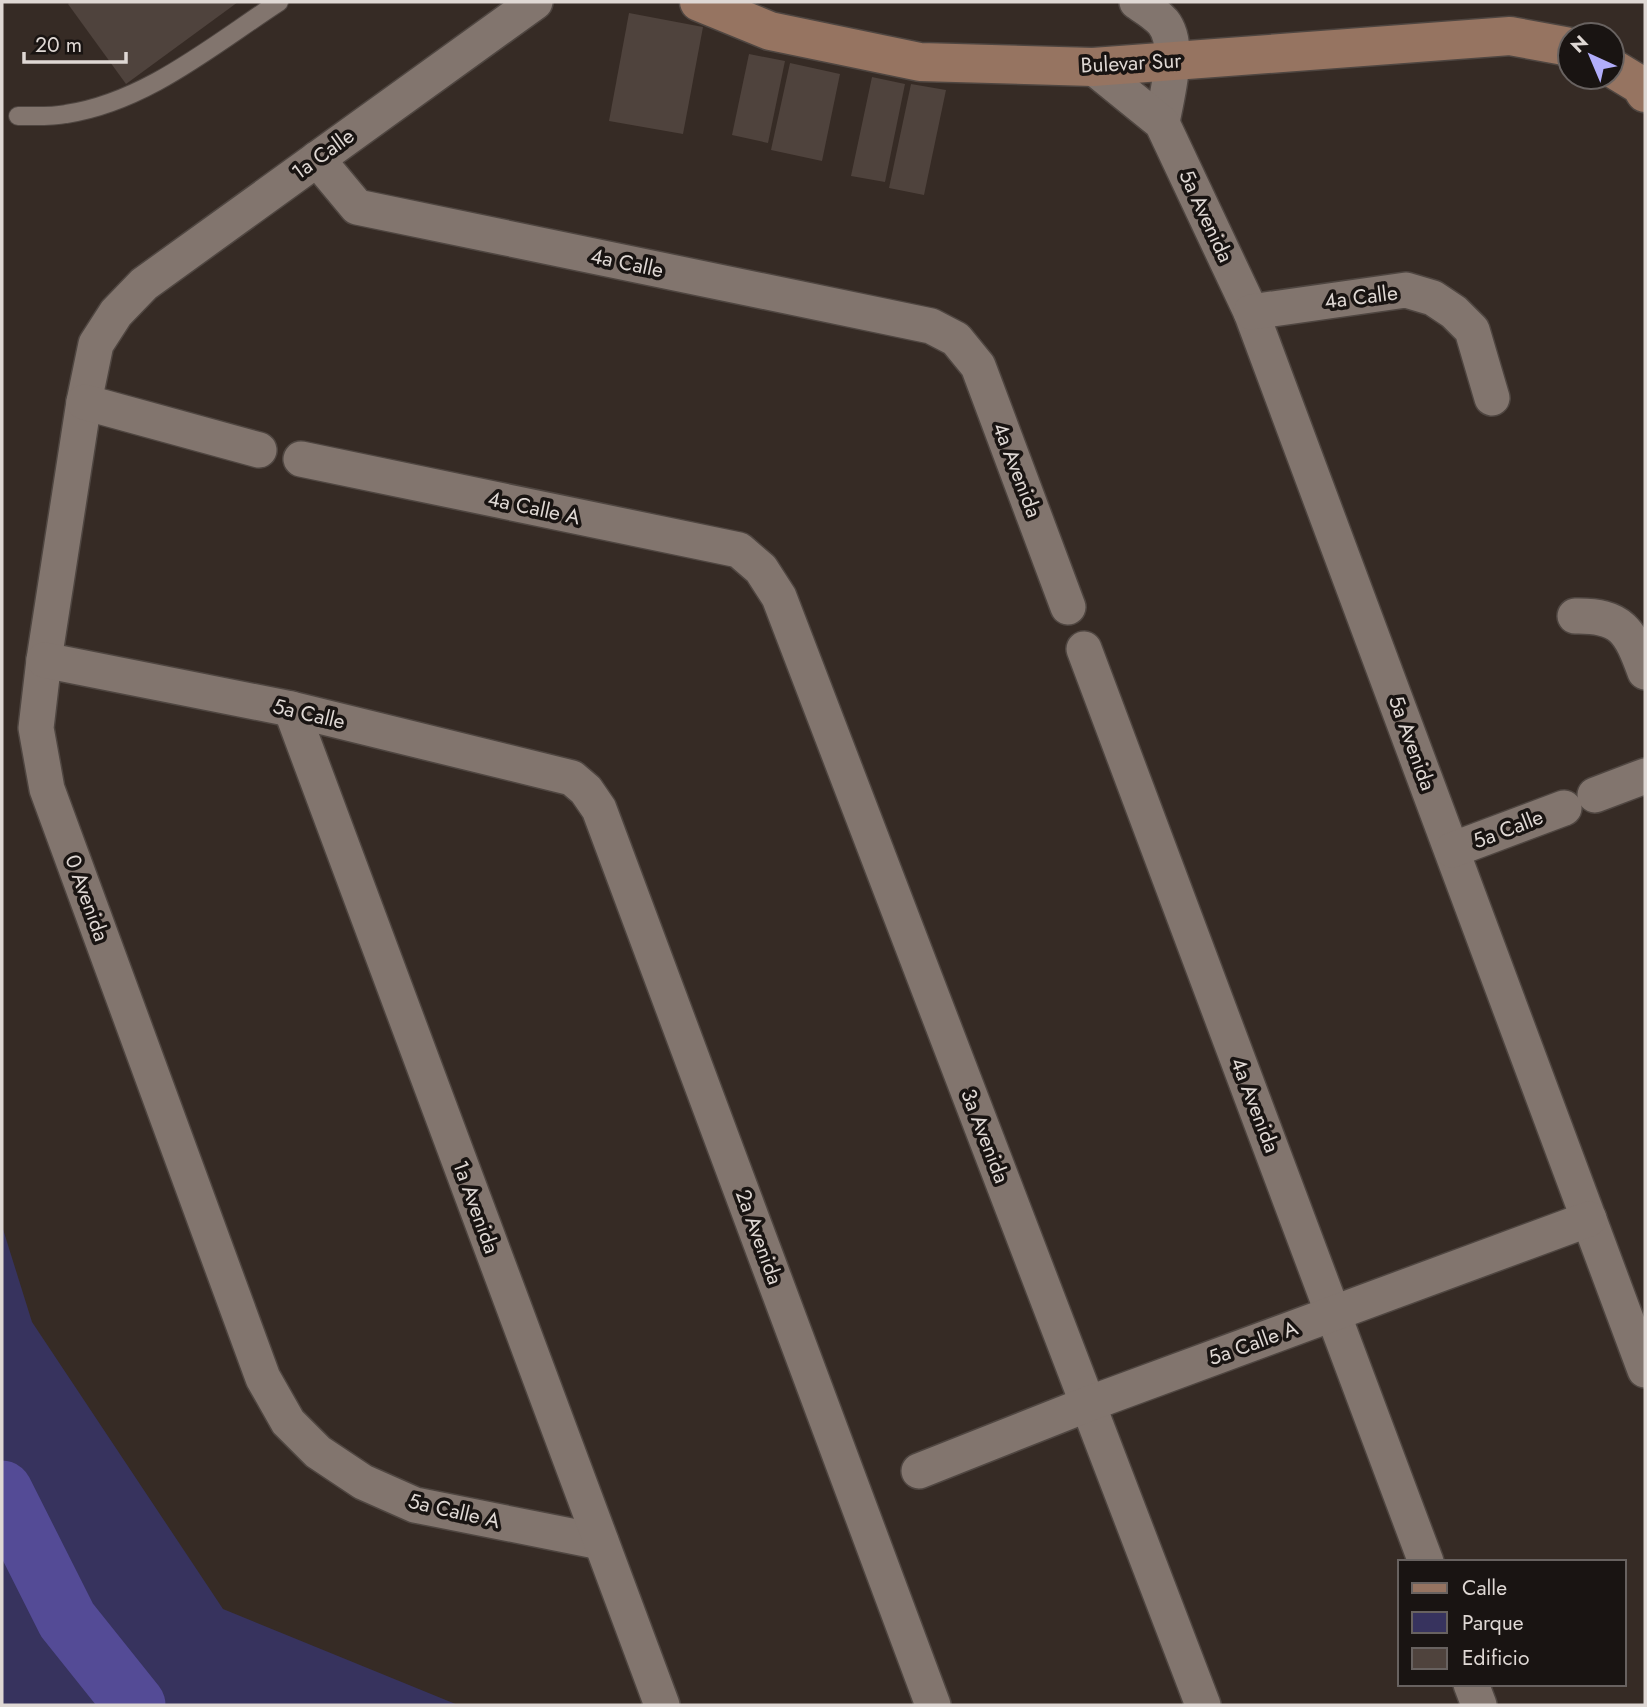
<svg xmlns="http://www.w3.org/2000/svg" width="1647" height="1707" font-family="Jost,sans-serif">
	<style>
		.green { fill: #37335e }
		.lines { fill: none; stroke-linecap: round; stroke-linejoin: round }
		.river { stroke: #544b96; stroke-width: 61 }
		.building { fill: #4f433d }
		.lane-casing { stroke: #4f4641; stroke-width: 20 }
		.street-casing { stroke: #4f4641; stroke-width: 38 }
		.secondary-casing { stroke: #4f4641; stroke-width: 41 }
		.lane { stroke: #82756e; stroke-width: 18 }
		.street { stroke: #82756e; stroke-width: 35 }
		.secondary { stroke: #967461; stroke-width: 38 }
		.labels { text-anchor: middle; dominant-baseline: central; stroke-width: 7; stroke-linejoin: round; paint-order: stroke }
		.street-label { font-size: 21px; fill: #dfd8d4; stroke: #191412 }
	</style>
	<rect width="100%" height="100%" fill="#362b25"/>
	<!-- green -->
	<polygon class="green" points="2,1226 32,1322 223,1609 458,1705 2,1705"/>
	<g class="lines">
		<!-- river -->
		<polyline class="river" points="2,1491 67,1620 135,1705"/>
	</g>
	<!-- building -->
	<g class="building">
		<polygon points="70,2 238,2 126,84 68,4"/>
		<polygon points="629,13 703,27 683,134 609,121"/>
		<polygon points="749,54 785,61 768,143 732,135"/>
		<polygon points="790,63 840,74 822,161 771,150"/>
		<polygon points="872,77 905,84 885,182 851,176"/>
		<polygon points="911,84 946,90 924,195 889,188"/>
	</g>
	<g class="lines">
		<defs>
			<path id="lane" d="M18 116C34 116 51 117 66 114 146 102 213 45 279 2"/>
			<g id="street">
				<polyline points="535,2 144,284 116,313 96,344 84,402 44,660 36,728 47,789 263,1378 288,1422 318,1452 363,1482 415,1505 601,1542"/>
				<path d="M1137 2C1146 8 1156 14 1163 22 1182 45 1166 97 1162 123"/>
				<polyline points="1093,67 1162,123 1251,312 1645,1370"/>
				<polyline points="317,159 357,207 931,326 956,339 978,366 1068,607"/>
				<polyline points="1251,312 1406,290 1433,298 1454,312 1472,330 1492,398"/>
				<polyline points="84,402 259,450"/>
				<polyline points="301,459 739,550 761,569 779,597 1203,1705"/>
				<path d="M1575 616C1622 615 1630 631 1645 672"/>
				<polyline points="1084,649 1426,1562"/>
				<polyline points="44,660 291,709 572,778 586,790 599,809 933,1705"/>
				<polyline points="291,709 662,1705"/>
				<polyline points="1595,795 1645,776"/>
				<polyline points="1452,850 1564,808"/>
				<polyline points="919,1471 1088,1404 1589,1219"/>
				<polyline points="1471,1684 1479,1705"/>
			</g>
			<g id="secondary">
				<polyline points="699,2 770,31 920,62 1093,67 1510,36 1570,47"/>
				<polyline points="1612,68 1640,85 1645,93"/>
			</g>
		</defs>
		<!-- lane casing -->
		<use href="#lane" class="lane-casing"/>
		<!-- street casing -->
		<use href="#street" class="street-casing"/>
		<!-- secondary casing -->
		<use href="#secondary" class="secondary-casing"/>
		<!-- lane -->
		<use href="#lane" class="lane"/>
		<!-- street -->
		<use href="#street" class="street"/>
		<!-- secondary -->
		<use href="#secondary" class="secondary"/>
	</g>
	<g class="labels">
		<!-- street labels -->
		<g class="street-label">
			<text transform="translate(1131 63) rotate(-3)">Bulevar Sur</text>
			<text transform="translate(323 154) rotate(-36)">1a Calle</text>
			<text transform="translate(1206 216) rotate(65)">5a Avenida</text>
			<text transform="translate(627 263) rotate(12)">4a Calle</text>
			<text transform="translate(1361 297) rotate(-7)">4a Calle</text>
			<text transform="translate(1017 470) rotate(69)">4a Avenida</text>
			<text transform="translate(534 508) rotate(12)">4a Calle A</text>
			<text transform="translate(309 714) rotate(13)">5a Calle</text>
			<text transform="translate(1412 743) rotate(70)">5a Avenida</text>
			<text transform="translate(1508 829) rotate(-21)">5a Calle</text>
			<text transform="translate(87 898) rotate(70)">0 Avenida</text>
			<text transform="translate(1255 1105) rotate(69)">4a Avenida</text>
			<text transform="translate(985 1136) rotate(69)">3a Avenida</text>
			<text transform="translate(476 1207) rotate(70)">1a Avenida</text>
			<text transform="translate(759 1237) rotate(70)">2a Avenida</text>
			<text transform="translate(1253 1343) rotate(-20)">5a Calle A</text>
			<text transform="translate(454 1511) rotate(13)">5a Calle A</text>
		</g>
	</g>
	<!-- border -->
	<rect width="1647" height="1707" fill="none" stroke="#dfd8d4" stroke-width="7"/>
	<!-- legend -->
	<rect x="1398" y="1560" width="228" height="126" fill="#191412" stroke="#686260" stroke-width="2"/>
	<rect x="1412" y="1583" width="35" height="10" fill="#967461" stroke="#686260" stroke-width="2"/>
	<text x="1462" y="1595" font-size="21" fill="#dfd8d4">Calle</text>
	<rect x="1412" y="1612" width="35" height="21" fill="#37335e" stroke="#686260" stroke-width="2"/>
	<text x="1462" y="1630" font-size="21" fill="#dfd8d4">Parque</text>
	<rect x="1412" y="1648" width="35" height="21" fill="#4f433d" stroke="#686260" stroke-width="2"/>
	<text x="1462" y="1665" font-size="21" fill="#dfd8d4">Edificio</text>
	<!-- north arrow -->
	<g transform="translate(1591 56) rotate(316)"><circle r="33" fill="#191412" stroke="#686260" stroke-width="2"/>
	<path d="M0-5L12 26L0 18L-12 26Z" fill="#b1adfa"/>
	<text y="-10" font-size="19" font-weight="bold" text-anchor="middle" fill="#dfd8d4">N</text>
	</g>
	<!-- scale -->
	<path d="M24 52v10h102v-10" fill="none" stroke="#dfd8d4" stroke-width="3.5"/>
	<text x="35" y="52" font-size="21" fill="#dfd8d4" stroke="#191412" stroke-width="5" paint-order="stroke">20 m</text>
</svg>
